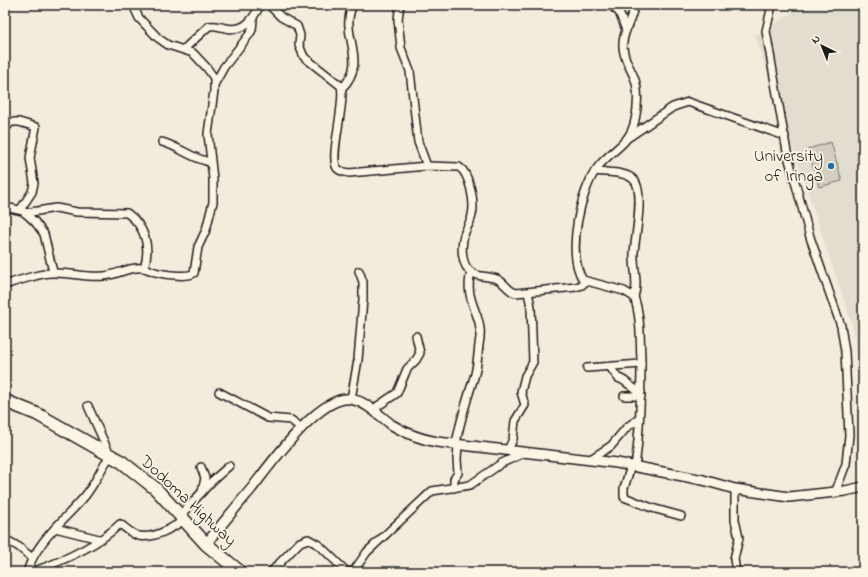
<svg xmlns="http://www.w3.org/2000/svg" width="868" height="577" font-family="'Indie Flower',sans-serif">
	<style>
		.built { fill: #e3ddcf }
		.green { fill: #d3cec1; stroke: #78756e }
		.lines { fill: none; stroke-linecap: round; stroke-linejoin: round }
		.minor-casing { stroke: #1c1c1c; stroke-width: 10 }
		.tertiary-casing { stroke: #1c1c1c; stroke-width: 12 }
		.trunk-casing { stroke: #1c1c1c; stroke-width: 15 }
		.minor { stroke: #fcf5e5; stroke-width: 7 }
		.tertiary { stroke: #fcf5e5; stroke-width: 9 }
		.trunk { stroke: #fcf5e5; stroke-width: 12 }
		.poi-dot { fill: #1f6fb2; stroke: #fcf5e5; stroke-width: 1.5 }
		.labels { text-anchor: middle; dominant-baseline: central; stroke-width: 3.5; stroke-linejoin: round; paint-order: stroke }
		.poi-label { font-size: 17px; fill: #1c1c1c; stroke: #fcf5e5; text-anchor: end }
		.street-label { font-size: 17px; fill: #1c1c1c; stroke: #fcf5e5 }
	</style>
	<rect width="100%" height="100%" fill="#f3ecdd"/>
	<filter id="ink" filterUnits="userSpaceOnUse"><feTurbulence type="fractalNoise" baseFrequency=".025" numOctaves="2"/><feDisplacementMap in="SourceGraphic" scale="8" xChannelSelector="R" yChannelSelector="G"/><feConvolveMatrix kernelMatrix="1 2 1 2 8 2 1 2 1" color-interpolation-filters="sRGB"/></filter>
	<g filter="url(#ink)">
		<!-- built -->
		<polygon class="built" points="804,5 863,5 863,388 853,327 755,36"/>
		<!-- green -->
		<polygon class="green" points="831,142 842,181 819,187 808,149"/>
		<g class="lines">
			<defs>
				<g id="minor">
					<path d="M269 5 281 17 297 26 300 35 299 45 304 57 341 86C346 103 329 156 337 168 340 172 345 172 349 173L427 166 459 167C470 174 475 203 472 215 471 222 466 228 464 235 461 246 461 265 471 272 479 278 487 275 497 279 505 282 507 291 516 293L576 287 582 285 585 282"/>
					<polyline points="400,5 398,19 401,48 410,71 418,142 427,166"/>
					<polyline points="610,5 619,12 626,30"/>
					<path d="M634 5C633 20 622 31 623 46 623 58 630 67 634 77 639 89 638 108 635 120 630 145 612 149 598 167 580 190 566 254 583 280L624 291 634 297C641 316 640 339 641 360 641 396 640 431 635 467"/>
					<polyline points="772,5 766,31 787,152 810,237 841,326 845,352 849,435 846,464 835,493"/>
					<path d="M184 49 209 26C215 25 220 27 226 28 244 32 253 20 260 5"/>
					<polyline points="215,83 224,67 249,35 252,30 253,20"/>
					<path d="M342 88C370 60 338 34 353 5"/>
					<polyline points="5,129 11,122 19,122 36,127 30,158 34,183 32,192 20,210"/>
					<polyline points="629,137 673,107 688,102 785,136"/>
					<path d="M162 142C180 147 192 159 210 162"/>
					<path d="M595 171C606 173 626 171 634 180 645 191 635 238 634 253 633 267 639 283 634 297"/>
					<polyline points="5,207 23,211 35,222 44,234 53,272"/>
					<path d="M25 213 56 208 77 212 127 213C145 226 151 247 144 268"/>
					<path d="M5 285C16 281 42 273 52 273 70 272 87 278 104 276 117 275 130 266 143 268 147 268 151 271 155 272 162 274 188 278 194 273L198 247 206 230 213 202V179L208 134 214 91V78L207 68 193 53 168 45 158 38 139 18 133 5"/>
					<path d="M610 367 618 378C627 380 631 389 641 392"/>
					<polyline points="587,368 641,364"/>
					<polyline points="219,392 268,418 291,420 301,428"/>
					<polyline points="624,396 641,396"/>
					<polyline points="351,399 358,360 363,299 363,282 359,271"/>
					<polyline points="88,406 109,453"/>
					<polyline points="372,410 397,393 407,369 416,360 420,353 416,336"/>
					<path d="M456 444C460 420 468 397 475 374 478 362 478 349 480 338 483 314 463 301 471 272"/>
					<polyline points="508,450 513,439 515,421 525,405 521,392 525,376 533,362 531,307 528,292"/>
					<polyline points="589,460 611,446 627,427 639,419"/>
					<polyline points="631,466 624,488 624,497 652,508 681,516"/>
					<polyline points="201,467 205,478 202,492"/>
					<polyline points="454,488 454,479 458,473 457,459 458,445"/>
					<polyline points="735,489 735,520 739,538 734,559 736,572"/>
					<polyline points="179,517 212,481 229,466"/>
					<polyline points="55,528 99,539"/>
					<polyline points="5,539 19,547 32,558"/>
					<path d="M27 572C37 540 64 521 85 496 95 484 101 468 111 455"/>
					<path d="M32 572C63 561 97 546 120 524 126 528 131 534 139 536 154 539 170 529 183 521"/>
					<polyline points="271,572 300,542 308,539 319,545 347,572"/>
					<polyline points="353,572 367,552 432,491 470,485 502,463 524,453"/>
				</g>
				<path id="tertiary" d="M206 544C221 525 237 506 252 488 270 465 320 394 351 399 367 402 380 416 392 425 407 434 420 439 437 442L617 463 703 480 735 489 789 497 845 491 863 487"/>
				<polyline id="trunk" points="5,401 37,414 122,462 156,489 206,544 240,572"/>
			</defs>
			<!-- minor casing -->
			<use href="#minor" class="minor-casing"/>
			<!-- tertiary casing -->
			<use href="#tertiary" class="tertiary-casing"/>
			<!-- trunk casing -->
			<use href="#trunk" class="trunk-casing"/>
			<!-- minor -->
			<use href="#minor" class="minor"/>
			<!-- tertiary -->
			<use href="#tertiary" class="tertiary"/>
			<!-- trunk -->
			<use href="#trunk" class="trunk"/>
		</g>
	</g>
	<!-- markers -->
	<circle class="poi-dot" cx="831" cy="166" r="4"/>
	<g class="labels">
		<!-- poi labels -->
		<g class="poi-label">
			<text x="823" y="156">University<tspan x="823" dy="20">of Iringa</tspan></text>
		</g>
		<!-- street labels -->
		<g class="street-label">
			<text transform="translate(188 501) rotate(43)">Dodoma Highway</text>
		</g>
	</g>
	<!-- margin -->
	<rect width="868" height="577" fill="none" stroke="#fcf5e5" stroke-width="20"/>
	<rect x="10" y="10" width="848" height="557" fill="none" stroke="#1c1c1c" stroke-width="1.5" filter="url(#ink)"/>
	<!-- north arrow -->
	<g transform="translate(822 46) rotate(317)" stroke="#fcf5e5" stroke-width="3" paint-order="stroke">
	<path d="M0-3L7 15L0 10L-7 15Z" fill="#1c1c1c"/>
	<text y="-6" font-size="11" font-weight="bold" text-anchor="middle" fill="#1c1c1c">N</text>
	</g>
</svg>
